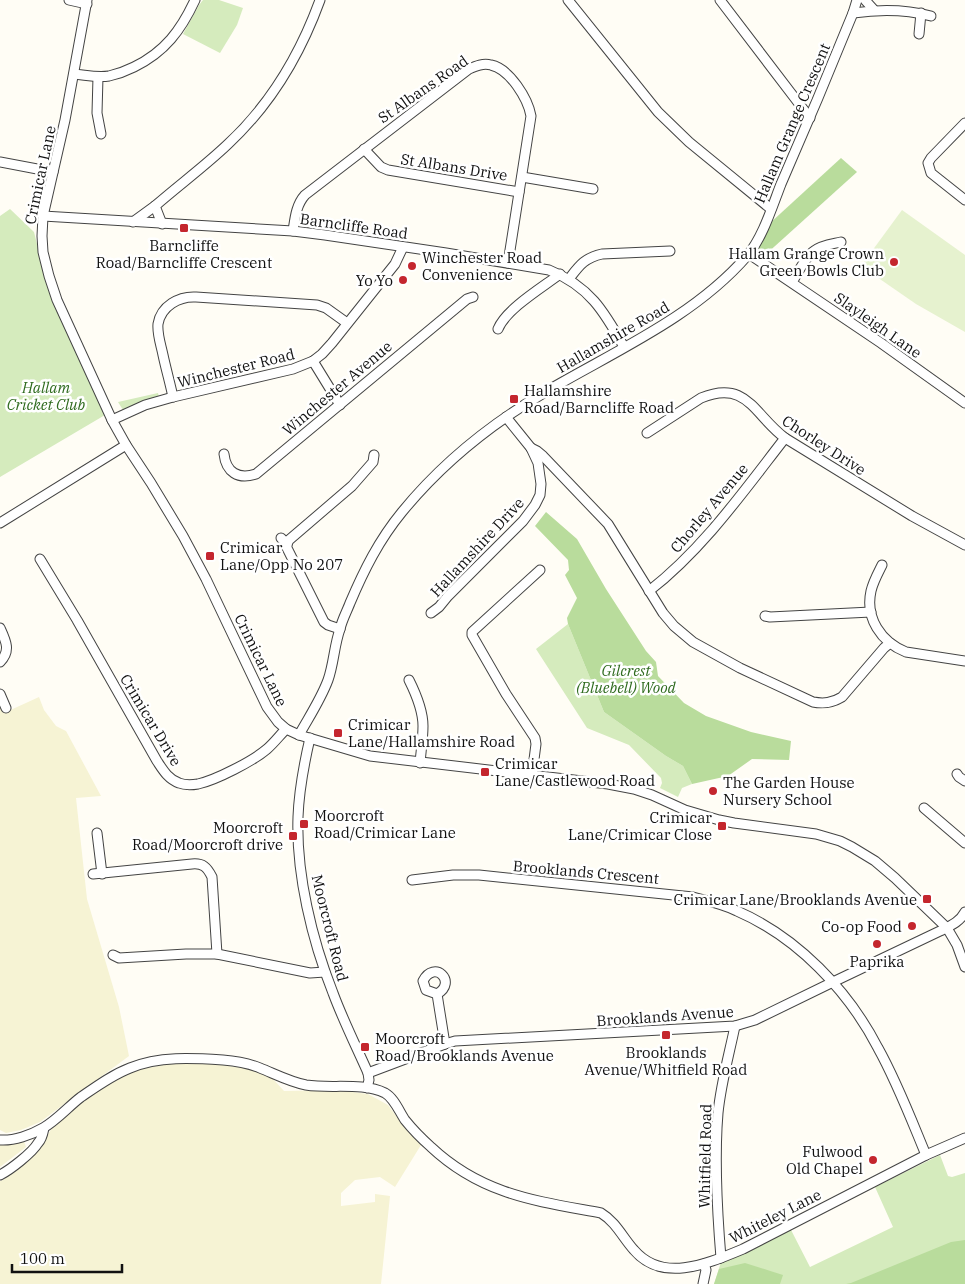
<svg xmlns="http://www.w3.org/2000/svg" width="965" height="1284" font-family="'IBM Plex Serif',serif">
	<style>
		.farmland { fill: #f6f3d4 }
		.green { fill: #d5ebbd }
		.forest { fill: #b9dc9c }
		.pitch { fill: #e6f2cf }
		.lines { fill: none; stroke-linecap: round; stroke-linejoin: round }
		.minor-casing { stroke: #444; stroke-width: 11 }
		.minor { stroke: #fff; stroke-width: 9 }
		.poi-dot { fill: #c4262e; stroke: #fff; stroke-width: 2 }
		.labels { text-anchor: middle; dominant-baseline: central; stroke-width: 5; stroke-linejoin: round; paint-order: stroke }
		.street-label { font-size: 15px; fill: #111; stroke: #fff }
		.poi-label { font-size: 15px; fill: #111; stroke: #fff; text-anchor: start }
		.park-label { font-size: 15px; font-style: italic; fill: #2f6b1f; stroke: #fff }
	</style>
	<rect width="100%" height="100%" fill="#fffdf5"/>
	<!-- farmland -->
	<g class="farmland">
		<polygon points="39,697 44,710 56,726 66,731 101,796 76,798 87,899 119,1007 129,1056 40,1122 21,1130 6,1133 0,1130 0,707 4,713"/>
		<polygon points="173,1063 216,1064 257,1070 273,1079 284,1091 337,1090 368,1094 388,1105 403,1125 421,1145 395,1187 380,1177 355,1180 341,1193 341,1206 375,1202 375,1194 390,1196 381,1284 0,1284 0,1181 3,1180 19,1166 42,1143 56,1122 91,1095 132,1071"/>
		<polygon points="24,1141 26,1147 0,1167 0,1145 11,1145"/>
	</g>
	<!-- green -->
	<g class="green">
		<polygon points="203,0 219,0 243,8 237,25 220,53 183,34 199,5"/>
		<polygon points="10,209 34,232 49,292 105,415 0,477 0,216"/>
		<polygon points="158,393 159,397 138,403 123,410 118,402"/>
		<polygon points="568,624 604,712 666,756 683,766 692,784 682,788 678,797 660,788 662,783 661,778 629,745 587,728 536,649"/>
		<polygon points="940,1155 948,1176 952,1177 965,1173 965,1284 714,1284 721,1262 790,1228 810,1267 893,1227 875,1187"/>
	</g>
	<!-- forest -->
	<g class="forest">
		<polygon points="841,158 857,172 764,256 759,253 758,249 769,224"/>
		<polygon points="546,512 577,539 606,589 646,651 656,662 658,676 684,703 706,716 751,732 791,741 789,760 752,759 728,776 692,784 683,766 666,756 604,712 568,624 567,618 577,598 565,575 569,570 568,560 535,526"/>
		<polygon points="965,1240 965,1284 846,1284 851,1283 951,1242"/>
		<polygon points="745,1263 783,1275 780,1284 714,1284 719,1269"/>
	</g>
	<!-- pitch -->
	<polygon class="pitch" points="902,210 965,255 965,332 916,304 861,266"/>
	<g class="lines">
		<defs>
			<g id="minor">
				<polyline points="69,0 87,4"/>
				<polyline points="87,0 65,120 43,216 42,236 43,252 49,276 57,300 112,420 126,445 151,483 183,536 206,579 267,707 278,722 286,729 299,735 370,756 608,784 634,789 652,795 685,810 719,820 734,823 816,834 840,841 852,847 875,861 895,878 947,928 957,945 965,967"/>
				<polyline points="568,0 658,112 689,142 771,209"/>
				<polyline points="720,0 810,118"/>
				<polyline points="865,0 874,10"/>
				<path d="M853 13C880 9 905 9 931 16"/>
				<polyline points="919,34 921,13"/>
				<path d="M74 74C86 75 97 78 109 76 118 74 126 71 134 67 165 52 181 30 195 0"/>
				<polyline points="98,77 97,113 101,134"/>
				<polyline points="965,123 931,158 928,163 931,173 965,200"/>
				<polyline points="364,149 381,167 388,170 519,192"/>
				<polyline points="0,162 53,172"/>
				<polyline points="522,177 593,189"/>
				<path d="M43 216 293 231 325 235 446 253 549 270C589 286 604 311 624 347"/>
				<polyline points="133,222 155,206"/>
				<path d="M162 224 155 206C179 185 205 166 228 144 271 104 300 55 320 0"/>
				<path d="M293 231C295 218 296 205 305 195L469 69C476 66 483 63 491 65 510 69 528 99 531 116L508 263"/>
				<polyline points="749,254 881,343 965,403"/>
				<path d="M569 279C579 266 584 258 602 254L670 251"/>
				<path d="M792 282C798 273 805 257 814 251 821 245 832 244 841 242"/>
				<path d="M498 329C506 309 543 287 560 274"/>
				<polyline points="313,361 340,405"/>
				<path d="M173 397C170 383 166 369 163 355 161 345 157 334 158 324 161 306 179 296 196 297L317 305 326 308 347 323"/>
				<polyline points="112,420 145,405 173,397 293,369 313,361 322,354 332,343 383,279 395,264 403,247"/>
				<path d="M647 433 701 398C747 379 754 415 785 438L912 516 965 545"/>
				<path d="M531 448 537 451 543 456 608 524 663 613 674 626 693 642 740 668 813 702C824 704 832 703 842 697L884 648 890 643"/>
				<path d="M224 454C226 472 238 480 256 474L467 299 473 297"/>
				<polyline points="0,523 126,445"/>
				<polyline points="281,538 287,544 287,548 324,622 328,625 340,629"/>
				<polyline points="287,544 289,540 352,486 373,462 374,455"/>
				<path d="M40 559 77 620 157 761C163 770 168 779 179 783 184 785 192 785 198 784 216 780 253 761 267 749 274 743 280 735 286 729"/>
				<path d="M882 565C878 573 873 582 871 591 865 618 881 642 906 652L965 661"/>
				<path d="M649 591C703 549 743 492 785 438"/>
				<polyline points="431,613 439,607 448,596 523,521 535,505 540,495 541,484 538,463 531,448 506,417"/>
				<polyline points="765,616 770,617 871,612"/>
				<path d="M0 628C6 641 11 651 0 662"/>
				<path d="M409 680C416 694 423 710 423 726 423 738 421 751 420 763"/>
				<polyline points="0,694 6,708"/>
				<path d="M299 735C309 717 321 699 328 680 334 663 334 646 340 629 342 620 347 611 350 603 364 570 379 540 402 512 442 463 492 423 547 391 615 351 694 317 747 256 763 237 772 207 781 184 806 127 830 70 853 13L857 0"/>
				<path d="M310 738C304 764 299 790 298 817 296 874 312 940 333 993 343 1020 356 1046 368 1073L369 1080 367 1088"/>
				<polyline points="957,774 959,777 965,781"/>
				<polyline points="532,775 536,744 535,738 506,694 472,635 472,632 540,570"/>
				<polyline points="924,808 965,843"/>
				<polyline points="97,833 102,874"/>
				<path d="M93 874 192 864C203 863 207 867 212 877L217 954"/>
				<path d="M412 880 453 875H479L693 897C708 901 723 904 737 911 797 937 848 990 878 1048 897 1082 911 1119 926 1155"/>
				<polyline points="113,955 119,958 186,954 217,954 310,973 325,972"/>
				<path d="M437 994C458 982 434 959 423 981L426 990 437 994 445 1044"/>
				<path d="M368 1073 445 1044 455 1041 735 1026 755 1020 833 982 940 931C950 926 960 922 965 912"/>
				<path d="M0 1140C14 1141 31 1135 43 1128 56 1121 69 1106 81 1097 97 1086 112 1075 130 1068 159 1056 192 1058 223 1060 236 1061 248 1063 260 1068 275 1074 290 1082 306 1085 331 1089 362 1082 385 1093 394 1098 399 1111 405 1120 413 1130 422 1139 431 1147 482 1195 537 1201 601 1213 616 1222 623 1238 634 1250 663 1284 709 1263 743 1249L926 1155 965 1138"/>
				<path d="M0 1175C10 1170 32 1153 38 1143 42 1139 43 1133 44 1128"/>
				<path d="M721 1258C717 1210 714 1161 718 1113 721 1083 729 1055 735 1026"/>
				<polyline points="703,1284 706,1270 704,1264"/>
			</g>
		</defs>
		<!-- minor casing -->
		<use href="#minor" class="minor-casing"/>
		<!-- minor -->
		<use href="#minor" class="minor"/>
	</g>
	<!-- markers -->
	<g class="poi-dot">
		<rect x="179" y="223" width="10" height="10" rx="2.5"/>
		<circle cx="894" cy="262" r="5"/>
		<circle cx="412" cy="266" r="5"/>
		<circle cx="403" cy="280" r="5"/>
		<rect x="509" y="394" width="10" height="10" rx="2.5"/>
		<rect x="205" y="551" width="10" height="10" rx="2.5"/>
		<rect x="333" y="728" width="10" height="10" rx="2.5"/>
		<rect x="480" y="767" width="10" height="10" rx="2.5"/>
		<circle cx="713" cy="791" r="5"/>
		<rect x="299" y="819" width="10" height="10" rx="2.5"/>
		<rect x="717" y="821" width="10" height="10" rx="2.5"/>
		<rect x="288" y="831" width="10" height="10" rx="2.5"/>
		<rect x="922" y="894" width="10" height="10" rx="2.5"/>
		<circle cx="912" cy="926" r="5"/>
		<circle cx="877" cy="944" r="5"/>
		<rect x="661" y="1030" width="10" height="10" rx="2.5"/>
		<rect x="360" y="1042" width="10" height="10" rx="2.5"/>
		<circle cx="873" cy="1160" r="5"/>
	</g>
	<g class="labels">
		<!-- street labels -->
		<g class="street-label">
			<text transform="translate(423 89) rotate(-35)">St Albans Road</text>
			<text transform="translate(792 123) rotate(-67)">Hallam Grange Crescent</text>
			<text transform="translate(454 167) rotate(9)">St Albans Drive</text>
			<text transform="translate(40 175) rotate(-78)">Crimicar Lane</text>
			<text transform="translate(354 226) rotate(8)">Barncliffe Road</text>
			<text transform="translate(878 325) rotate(35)">Slayleigh Lane</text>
			<text transform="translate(613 337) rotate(-30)">Hallamshire Road</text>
			<text transform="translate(236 368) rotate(-14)">Winchester Road</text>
			<text transform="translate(337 388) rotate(-40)">Winchester Avenue</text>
			<text transform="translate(824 445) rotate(33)">Chorley Drive</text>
			<text transform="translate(709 508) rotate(-50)">Chorley Avenue</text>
			<text transform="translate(477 547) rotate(-47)">Hallamshire Drive</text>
			<text transform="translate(261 660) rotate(64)">Crimicar Lane</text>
			<text transform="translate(151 720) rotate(59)">Crimicar Drive</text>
			<text transform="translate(586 872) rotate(5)">Brooklands Crescent</text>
			<text transform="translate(330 928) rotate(76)">Moorcroft Road</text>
			<text transform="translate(665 1016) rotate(-4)">Brooklands Avenue</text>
			<text transform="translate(705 1156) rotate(-89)">Whitfield Road</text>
			<text transform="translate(775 1216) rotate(-27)">Whiteley Lane</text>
		</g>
		<!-- poi labels -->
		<g class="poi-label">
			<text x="184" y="245" text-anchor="middle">Barncliffe<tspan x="184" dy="17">Road/Barncliffe Crescent</tspan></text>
			<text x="884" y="253" text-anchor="end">Hallam Grange Crown<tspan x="884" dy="17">Green Bowls Club</tspan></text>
			<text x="422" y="257">Winchester Road<tspan x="422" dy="17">Convenience</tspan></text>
			<text x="393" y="280" text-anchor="end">Yo Yo</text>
			<text x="524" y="390">Hallamshire<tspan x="524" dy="17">Road/Barncliffe Road</tspan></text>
			<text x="220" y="547">Crimicar<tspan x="220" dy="17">Lane/Opp No 207</tspan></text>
			<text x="348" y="724">Crimicar<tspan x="348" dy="17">Lane/Hallamshire Road</tspan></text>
			<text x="495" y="763">Crimicar<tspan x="495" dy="17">Lane/Castlewood Road</tspan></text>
			<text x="723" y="782">The Garden House<tspan x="723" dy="17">Nursery School</tspan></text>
			<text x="314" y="815">Moorcroft<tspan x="314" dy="17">Road/Crimicar Lane</tspan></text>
			<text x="712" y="817" text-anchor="end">Crimicar<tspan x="712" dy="17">Lane/Crimicar Close</tspan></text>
			<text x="283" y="827" text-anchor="end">Moorcroft<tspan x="283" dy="17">Road/Moorcroft drive</tspan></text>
			<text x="917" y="899" text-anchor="end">Crimicar Lane/Brooklands Avenue</text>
			<text x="902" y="926" text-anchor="end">Co-op Food</text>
			<text x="877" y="961" text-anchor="middle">Paprika</text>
			<text x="375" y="1038">Moorcroft<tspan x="375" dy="17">Road/Brooklands Avenue</tspan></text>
			<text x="666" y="1052" text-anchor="middle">Brooklands<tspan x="666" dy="17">Avenue/Whitfield Road</tspan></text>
			<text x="863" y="1151" text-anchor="end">Fulwood<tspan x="863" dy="17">Old Chapel</tspan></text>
		</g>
		<!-- park labels -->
		<g class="park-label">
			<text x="46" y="387">Hallam<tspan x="46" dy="17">Cricket Club</tspan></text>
			<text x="626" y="670">Gilcrest<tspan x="626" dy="17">(Bluebell) Wood</tspan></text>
		</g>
	</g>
	<!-- scale -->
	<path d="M12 1264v8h110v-8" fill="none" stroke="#111111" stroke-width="2.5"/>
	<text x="20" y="1264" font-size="15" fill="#111111" stroke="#ffffff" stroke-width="4" paint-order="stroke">100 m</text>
</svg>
